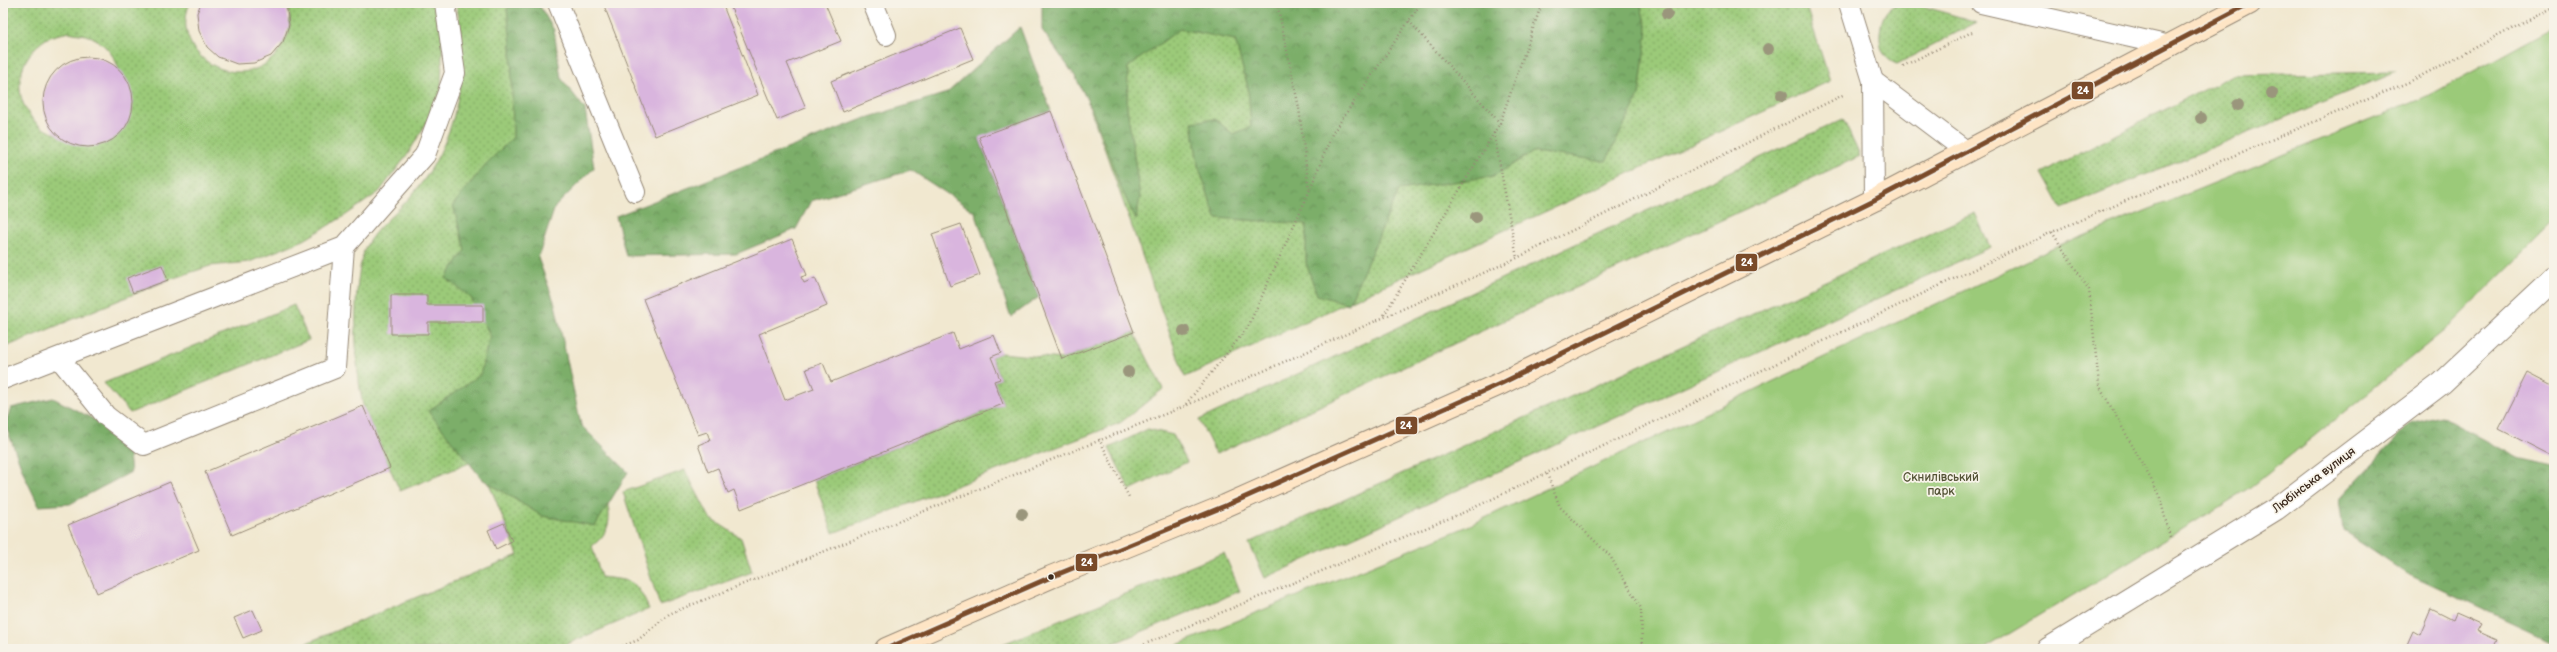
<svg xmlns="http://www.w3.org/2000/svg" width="2557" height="652" font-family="'Balsamiq Sans',sans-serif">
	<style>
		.grass { fill: url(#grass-dots); stroke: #6b7a4c; fill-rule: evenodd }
		.forest { fill: url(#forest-crowns); stroke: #5c6c44 }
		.park { fill: #9bca79; stroke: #6b7a4c }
		.building { fill: #d9b5de }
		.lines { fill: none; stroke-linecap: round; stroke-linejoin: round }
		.lane-casing { stroke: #968977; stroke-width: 22 }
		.street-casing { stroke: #968977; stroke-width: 24 }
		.secondary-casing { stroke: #968977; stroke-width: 24 }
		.path { stroke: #968977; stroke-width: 2.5; stroke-dasharray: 1 3; stroke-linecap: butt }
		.lane { stroke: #fff; stroke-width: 20 }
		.street { stroke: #fff; stroke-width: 22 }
		.secondary { stroke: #fee5c5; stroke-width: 22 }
		.bus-1-casing { stroke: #f7f3e8; stroke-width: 8 }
		.bus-1 { stroke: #7a4b2a; stroke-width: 5 }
		.tree { fill: #9a967b }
		.bus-dot { fill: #3b2a1e; stroke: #f7f3e8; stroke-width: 1.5 }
		.labels { text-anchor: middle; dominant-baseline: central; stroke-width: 3.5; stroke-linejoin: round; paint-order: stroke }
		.park-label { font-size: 12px; fill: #535235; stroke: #f7f3e8 }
		.street-label { font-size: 12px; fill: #3b2a1e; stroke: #f7f3e8 }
		.line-badge { stroke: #f7f3e8; stroke-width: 1.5 }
		.badge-label { font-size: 11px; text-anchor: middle; font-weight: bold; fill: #fff }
	</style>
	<defs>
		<pattern id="grass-dots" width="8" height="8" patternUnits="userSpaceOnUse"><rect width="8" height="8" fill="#9bca79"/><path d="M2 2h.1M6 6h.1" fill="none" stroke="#80a463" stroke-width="1.8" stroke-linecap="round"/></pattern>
		<pattern id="forest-crowns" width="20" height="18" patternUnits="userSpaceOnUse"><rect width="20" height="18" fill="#7cae69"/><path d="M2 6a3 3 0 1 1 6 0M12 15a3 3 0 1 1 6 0" fill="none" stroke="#678e56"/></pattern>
	</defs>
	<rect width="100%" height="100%" fill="#f7f3e8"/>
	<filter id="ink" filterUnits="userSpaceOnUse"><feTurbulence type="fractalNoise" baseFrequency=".025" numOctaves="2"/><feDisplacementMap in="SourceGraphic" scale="8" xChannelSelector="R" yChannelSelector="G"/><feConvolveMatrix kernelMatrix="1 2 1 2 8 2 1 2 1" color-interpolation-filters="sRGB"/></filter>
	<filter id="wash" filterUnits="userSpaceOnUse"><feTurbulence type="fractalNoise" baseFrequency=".012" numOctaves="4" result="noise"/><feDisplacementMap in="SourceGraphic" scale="16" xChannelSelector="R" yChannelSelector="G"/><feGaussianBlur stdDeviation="0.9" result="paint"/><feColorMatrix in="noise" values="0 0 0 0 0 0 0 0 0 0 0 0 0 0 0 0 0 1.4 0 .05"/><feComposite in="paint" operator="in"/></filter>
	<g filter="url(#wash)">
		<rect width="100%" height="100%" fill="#f1e8d0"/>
		<!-- grass -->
		<g class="grass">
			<path d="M3 3H190C165 60 256 106 286 38 291 29 291 13 286 3H438L443 24 441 91 429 118 408 154 379 192 346 215 304 240 249 262 210 266 168 280 3 348ZM69 32C76 34 86 34 92 37 116 50 128 78 117 104 103 137 55 148 31 117 11 92 19 56 46 39 52 35 62 34 69 32Z"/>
			<path d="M456 3H517L523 24 510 173 483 305 501 394 605 492C611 516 613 530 592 546L601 577C634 581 635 579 649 609L555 649H292L518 555 479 459 400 491C391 471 382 451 373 430 370 422 365 413 363 405 354 366 352 288 364 251 371 231 398 212 411 196 457 145 471 69 456 3Z"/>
			<polygon points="1053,3 1805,3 1830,81 1185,377"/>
			<path d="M1912 3 1977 22 1897 64C1891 62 1886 58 1883 52 1877 41 1880 15 1890 8 1897 3 1904 3 1912 3Z"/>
			<polygon points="2396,72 2062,209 2042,173 2232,75"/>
			<polygon points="1843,119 1860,156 1216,454 1199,420"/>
			<polygon points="1975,213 1990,247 1265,578 1249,543"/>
			<polygon points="294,305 309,340 130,413 104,383"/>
			<polygon points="1134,332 1163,389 1120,423 833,533 814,480 1003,404 994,381 1000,379 991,357 1001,353 1062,359"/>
			<polygon points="1148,429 1173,435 1187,462 1130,490 1109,448"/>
			<polygon points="685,470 710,518 741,538 752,572 660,606 623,492"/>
			<polygon points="1224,553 1240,591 1100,649 991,649"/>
		</g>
		<!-- forest -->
		<g class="forest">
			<polygon points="514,3 538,3 554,30 561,78 585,109 594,168 555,207 538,258 555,304 581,425 628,472 595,526 542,516 482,479 428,411 480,375 490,335 471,298 446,278 465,250 453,205 485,165 513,137 511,44 507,9"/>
			<polygon points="1042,3 1640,3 1647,29 1639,96 1606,161 1533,152 1494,176 1399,190 1349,304 1317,295 1306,263 1306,224 1216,218 1198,165 1192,122 1215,119 1233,134 1251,127 1248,88 1235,40 1180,29 1128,67 1127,107 1140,197 1136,220 1120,186 1093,112 1075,76 1042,30"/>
			<polygon points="1020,27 1051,111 979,138 1039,297 1011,317 975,212 911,170 811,201 796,229 736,254 626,256 616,216 863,119 947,93"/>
			<polygon points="53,398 103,424 128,446 131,472 70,504 39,506 25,477 5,424 11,408"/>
			<polygon points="2441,416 2518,458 2554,466 2554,642 2407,574 2343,531 2339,499 2410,424"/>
		</g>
		<!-- park -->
		<polygon class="park" points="2554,27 2554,222 2445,330 2249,489 1984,649 1167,649 1466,527 2054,248 2428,96"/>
		<g id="blocks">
			<!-- building -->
			<g class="building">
				<polygon points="201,3 286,3 289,25 283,42 271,56 254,63 237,64 218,57 207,47 199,31 197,13"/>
				<polygon points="603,3 722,3 758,95 655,136"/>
				<polygon points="729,3 825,3 841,41 787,63 806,108 777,120"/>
				<polygon points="960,28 973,59 843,112 831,81"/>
				<circle cx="88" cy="102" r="45"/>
				<polygon points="1051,111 1134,332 1062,359 979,137"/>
				<polygon points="961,224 980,275 950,286 932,234"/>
				<polygon points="792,239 807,275 801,277 804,283 815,278 827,306 759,334 785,400 814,389 806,369 823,363 831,382 953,333 959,349 994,335 1001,353 991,357 1000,379 994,381 1003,404 741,509 734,490 728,493 718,468 708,472 698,445 710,440 707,432 698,435 643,299"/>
				<polygon points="162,265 168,280 133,293 127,278"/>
				<polygon points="391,295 427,295 427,305 483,305 483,322 428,322 428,334 391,334"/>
				<polygon points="2527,373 2554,387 2554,457 2499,429"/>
				<polygon points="363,406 390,468 232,535 205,472"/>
				<polygon points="170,482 199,550 97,593 68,525"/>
				<polygon points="504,523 512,541 496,549 488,530"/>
				<polygon points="2431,609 2453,620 2456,613 2481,624 2477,631 2497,640 2493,649 2405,649 2413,631 2420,635"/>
				<polygon points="253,610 262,630 243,638 234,618"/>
			</g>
		</g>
	</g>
	<g filter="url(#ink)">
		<use href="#blocks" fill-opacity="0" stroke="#968977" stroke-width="1"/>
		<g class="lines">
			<defs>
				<g id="lane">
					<polyline points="558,3 635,192"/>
					<polyline points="873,3 886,35"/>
					<polyline points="1849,3 1873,81 1874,200"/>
					<polyline points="1981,3 2170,46"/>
					<polyline points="1873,81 1966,151"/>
					<polyline points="59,358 106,416 144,445 335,368 344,247"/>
					<polyline points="3,379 344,247 425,155 455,73 445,3"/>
				</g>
				<polyline id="street" points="2048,649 2276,509 2442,383 2554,278"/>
				<polyline id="secondary" points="886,649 1051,577 1225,506 1502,383 1874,200 2250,3"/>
			</defs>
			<!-- lane casing -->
			<use href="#lane" class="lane-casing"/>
			<!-- street casing -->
			<use href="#street" class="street-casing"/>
			<!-- secondary casing -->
			<use href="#secondary" class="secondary-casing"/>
			<!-- path -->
			<g class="path">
				<polyline points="1277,3 1299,108 1309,190"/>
				<polyline points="1409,21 1500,123"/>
				<polyline points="1903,66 1972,32"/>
				<polyline points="1494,133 1517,258"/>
				<polyline points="2052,232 2089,290 2099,385 2159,494 2170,537"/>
				<polyline points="1384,315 1500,123 1542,3"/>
				<polyline points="1186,404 1248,327 1309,192 1332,134 1421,3"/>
				<polyline points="1099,439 1130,499"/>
				<polyline points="1547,474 1560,507 1610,556 1641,608 1642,649"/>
				<polyline points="615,649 638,640 669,614 1185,406 1517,258 1843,95"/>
				<polyline points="1133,649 1467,511 2052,232 2409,82 2554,7"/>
			</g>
			<!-- lane -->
			<use href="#lane" class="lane"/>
			<!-- street -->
			<use href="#street" class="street"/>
			<!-- secondary -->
			<use href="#secondary" class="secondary"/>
			<defs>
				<polyline id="bus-1" points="886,649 1051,577 1225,506 1502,383 1874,200 2250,3"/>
			</defs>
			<!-- bus-1 casing -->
			<use href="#bus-1" class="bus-1-casing"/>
			<!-- bus-1 -->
			<use href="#bus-1" class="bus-1"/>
		</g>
		<!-- trees -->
		<g class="tree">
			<circle cx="1667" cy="14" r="6"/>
			<circle cx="1768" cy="49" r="6"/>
			<circle cx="2272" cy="93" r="6"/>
			<circle cx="1782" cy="95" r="6"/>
			<circle cx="2238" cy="105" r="6"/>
			<circle cx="2201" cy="118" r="6"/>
			<circle cx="1476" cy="217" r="6"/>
			<circle cx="1184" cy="331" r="6"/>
			<circle cx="1128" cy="372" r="6"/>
			<circle cx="1022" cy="514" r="6"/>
		</g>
	</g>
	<!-- markers -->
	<circle class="bus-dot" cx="1051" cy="577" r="3.5"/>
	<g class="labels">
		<!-- park labels -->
		<g class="park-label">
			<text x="1941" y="477">Скнилівський<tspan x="1941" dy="14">парк</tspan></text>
		</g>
		<!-- street labels -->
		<g class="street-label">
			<text transform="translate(2314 480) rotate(-37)">Любінська вулиця</text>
		</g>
	</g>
	<g class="line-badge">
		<rect x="2071" y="81" width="23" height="19" rx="4" fill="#7a4b2a"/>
		<rect x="1735" y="253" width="23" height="19" rx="4" fill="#7a4b2a"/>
		<rect x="1395" y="416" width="23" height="19" rx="4" fill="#7a4b2a"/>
		<rect x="1075" y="553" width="23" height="19" rx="4" fill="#7a4b2a"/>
	</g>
	<g class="badge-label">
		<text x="2083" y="94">24</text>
		<text x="1747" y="266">24</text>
		<text x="1406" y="429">24</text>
		<text x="1087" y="566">24</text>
	</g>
	<!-- margin -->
	<rect width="2557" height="652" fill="none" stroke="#f7f3e8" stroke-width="16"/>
</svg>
